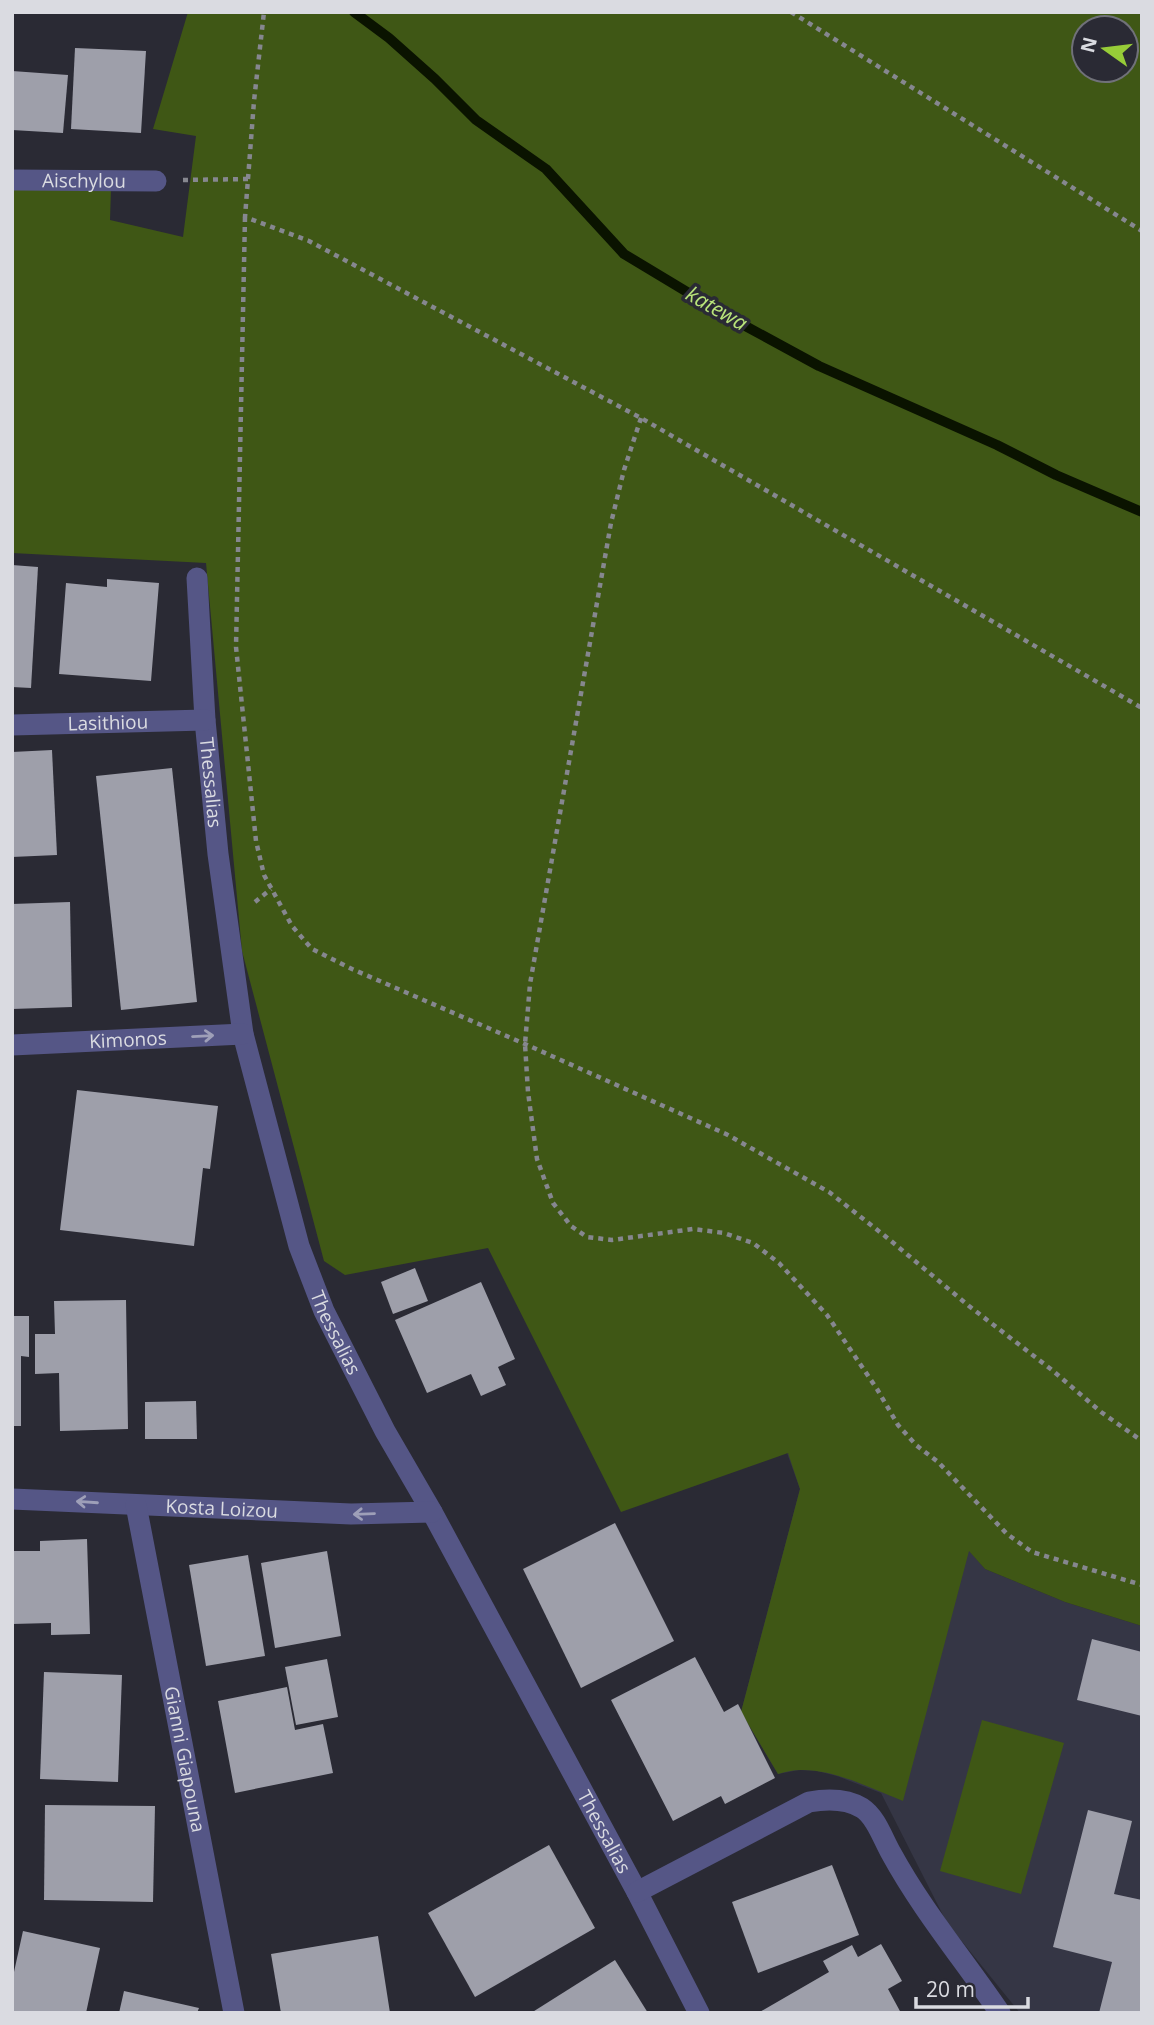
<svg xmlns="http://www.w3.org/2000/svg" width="1154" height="2025" font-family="'Open Sans',sans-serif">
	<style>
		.built { fill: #353645 }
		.green { fill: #3f5715; fill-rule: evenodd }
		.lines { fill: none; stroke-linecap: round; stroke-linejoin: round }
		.stream { stroke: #0a1300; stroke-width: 10 }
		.building { fill: #9e9faa }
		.path { stroke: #86878f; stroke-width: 4.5; stroke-dasharray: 5 5; stroke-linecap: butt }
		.minor { stroke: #555686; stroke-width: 21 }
		.oneway { stroke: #9e9fb8 }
		.labels { text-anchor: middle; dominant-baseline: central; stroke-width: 7; stroke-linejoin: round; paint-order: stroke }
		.street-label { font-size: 19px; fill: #dadbe1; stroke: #2a2a34 }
		.water-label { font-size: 21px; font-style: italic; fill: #b9e47a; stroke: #2a2a34 }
	</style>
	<rect width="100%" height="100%" fill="#2a2a34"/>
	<!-- built -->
	<polygon class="built" points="787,1453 962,1542 985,1569 1065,1602 1142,1626 1142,2013 1020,2013 947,1923 881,1793 837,1776 817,1771 799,1770 778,1774 741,1712 800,1489"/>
	<!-- green -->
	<g class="green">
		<path d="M188 12H1142V1626L1065 1602 985 1569 969 1551 903 1801C873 1789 833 1769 801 1770 793 1770 785 1772 778 1774L741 1712 800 1489 788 1453 621 1512 488 1248 345 1275 324 1261 242 951 206 563 12 553V186L111 188 110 220 183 237 196 136 153 129ZM1084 28H1126V70H1084Z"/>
		<polygon points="982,1720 1064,1743 1021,1894 940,1871"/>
	</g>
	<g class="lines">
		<!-- stream -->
		<polyline class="stream" points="354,12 389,38 435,79 476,120 546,169 624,254 727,316 819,366 997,445 1056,475 1142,512"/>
	</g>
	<!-- building -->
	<g class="building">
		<polygon points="75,48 146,51 141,133 71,129"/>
		<polygon points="12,71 68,75 63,133 12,130"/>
		<polygon points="12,565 38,567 31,688 12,687"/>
		<polygon points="107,579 159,583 151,681 59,674 66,583 107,587"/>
		<polygon points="52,750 57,855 12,857 12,752"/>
		<polygon points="172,768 197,1002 121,1010 96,776"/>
		<polygon points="70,902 72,1007 12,1009 12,904"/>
		<polygon points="77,1090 218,1106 210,1169 203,1168 194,1246 60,1230"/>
		<polygon points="415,1268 428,1301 393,1314 381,1282"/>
		<polygon points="481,1282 515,1359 498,1367 506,1385 481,1396 471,1374 427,1393 395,1320"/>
		<polygon points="126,1300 128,1429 60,1431 59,1373 35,1374 35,1334 55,1334 54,1301"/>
		<polygon points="12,1316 29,1316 29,1357 21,1356 21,1426 12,1426"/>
		<polygon points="196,1401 197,1439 145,1439 145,1402"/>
		<polygon points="615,1523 674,1641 581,1688 523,1569"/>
		<polygon points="87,1539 90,1634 51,1635 51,1623 12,1624 12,1551 40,1551 40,1541"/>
		<polygon points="327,1551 341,1636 275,1648 261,1563"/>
		<polygon points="248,1555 265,1656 206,1666 189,1565"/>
		<polygon points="1092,1639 1142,1652 1142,1716 1077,1700"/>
		<polygon points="695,1657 724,1712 738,1704 775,1778 725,1804 721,1796 673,1821 611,1700"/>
		<polygon points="327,1659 338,1717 296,1725 285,1667"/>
		<polygon points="44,1672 122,1675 118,1782 40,1779"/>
		<polygon points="287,1687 295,1730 323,1724 333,1773 235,1793 218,1701"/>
		<polygon points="45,1805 155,1806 153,1902 44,1900"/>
		<polygon points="1088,1810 1132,1821 1114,1894 1142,1900 1142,2013 1099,2013 1112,1962 1053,1947"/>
		<polygon points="549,1845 595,1928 475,1997 428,1913"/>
		<polygon points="832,1865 859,1935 758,1973 732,1902"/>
		<polygon points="23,1931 100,1948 86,2013 12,2013 12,1981"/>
		<polygon points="378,1936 390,2013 281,2013 271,1954"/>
		<polygon points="881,1944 902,1981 888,1989 901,2013 758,2013 829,1972 823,1961 852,1945 858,1957"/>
		<polygon points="615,1960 648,2013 531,2013"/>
		<polygon points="124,1991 199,2008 197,2013 119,2013"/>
	</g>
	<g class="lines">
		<!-- path -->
		<g class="path">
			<polyline points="791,12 1142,231"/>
			<polyline points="248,179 254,101 264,12"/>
			<polyline points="183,180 248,179 245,217 309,241 641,418 1142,708"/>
			<polyline points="245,217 236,647 256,841 264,875 292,926 312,949 352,969 525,1044 726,1134 829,1192 885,1236 969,1306 1052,1370 1101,1412 1142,1441"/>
			<polyline points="641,418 624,470 611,523 530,984 525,1044 528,1092 537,1159 553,1203 571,1226 587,1237 612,1240 693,1229 724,1233 753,1243 779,1263 827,1315 877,1389 898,1425 916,1445 938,1462 1007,1534 1032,1552 1142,1585"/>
			<polyline points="255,902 271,889"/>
		</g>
		<!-- minor -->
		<g class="minor">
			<path id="s1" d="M12 180 156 181"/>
			<path id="s2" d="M197 578 205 720 218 854 243 1034 299 1246 324 1311 385 1431 432 1512 637 1892 699 2013"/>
			<path id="s3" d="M12 725 205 720"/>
			<path id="s4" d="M12 1045 243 1034"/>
			<path id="s5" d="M12 1499 351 1514 432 1512"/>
			<path id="s6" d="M136 1505 234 2013"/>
			<path d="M637 1892 809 1802C826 1799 847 1799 862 1808 876 1817 883 1839 891 1853 922 1910 964 1960 1000 2013"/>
		</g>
	</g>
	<!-- one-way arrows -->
	<defs><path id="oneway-shaft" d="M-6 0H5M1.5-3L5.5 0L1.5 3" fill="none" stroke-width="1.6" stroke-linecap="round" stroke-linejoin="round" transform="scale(1.75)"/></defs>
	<g class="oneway">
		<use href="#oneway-shaft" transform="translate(203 1036) rotate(-3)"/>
		<use href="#oneway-shaft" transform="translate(87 1502) rotate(-176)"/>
		<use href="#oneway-shaft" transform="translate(364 1514) rotate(178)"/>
	</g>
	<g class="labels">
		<!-- street labels -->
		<g class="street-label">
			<text stroke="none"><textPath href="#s1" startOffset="72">Aischylou</textPath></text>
			<text stroke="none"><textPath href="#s3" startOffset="96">Lasithiou</textPath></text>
			<text stroke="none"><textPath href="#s2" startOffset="205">Thessalias</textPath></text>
			<text stroke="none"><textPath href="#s4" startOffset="116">Kimonos</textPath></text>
			<text stroke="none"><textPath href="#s2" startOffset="772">Thessalias</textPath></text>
			<text stroke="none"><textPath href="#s5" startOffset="210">Kosta Loizou</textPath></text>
			<text stroke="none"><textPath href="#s6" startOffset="259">Gianni Giapouna</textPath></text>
			<text stroke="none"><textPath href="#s2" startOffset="1339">Thessalias</textPath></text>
		</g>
		<!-- water labels -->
		<g class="water-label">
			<text transform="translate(717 308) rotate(30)">katewa</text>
		</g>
	</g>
	<!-- border -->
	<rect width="1154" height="2025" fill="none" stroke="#dadbe1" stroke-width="28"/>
	<!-- north arrow -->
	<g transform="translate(1105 49) rotate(284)"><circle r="33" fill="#2a2a34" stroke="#707179" stroke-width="2"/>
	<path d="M0-5L12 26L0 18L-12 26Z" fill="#97cc38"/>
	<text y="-10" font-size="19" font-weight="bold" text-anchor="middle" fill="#dadbe1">N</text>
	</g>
	<!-- scale -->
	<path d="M916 1997v10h112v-10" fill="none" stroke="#dadbe1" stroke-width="3.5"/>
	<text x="926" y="1997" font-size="21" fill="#dadbe1" stroke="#2a2a34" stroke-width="5" paint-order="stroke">20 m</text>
</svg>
